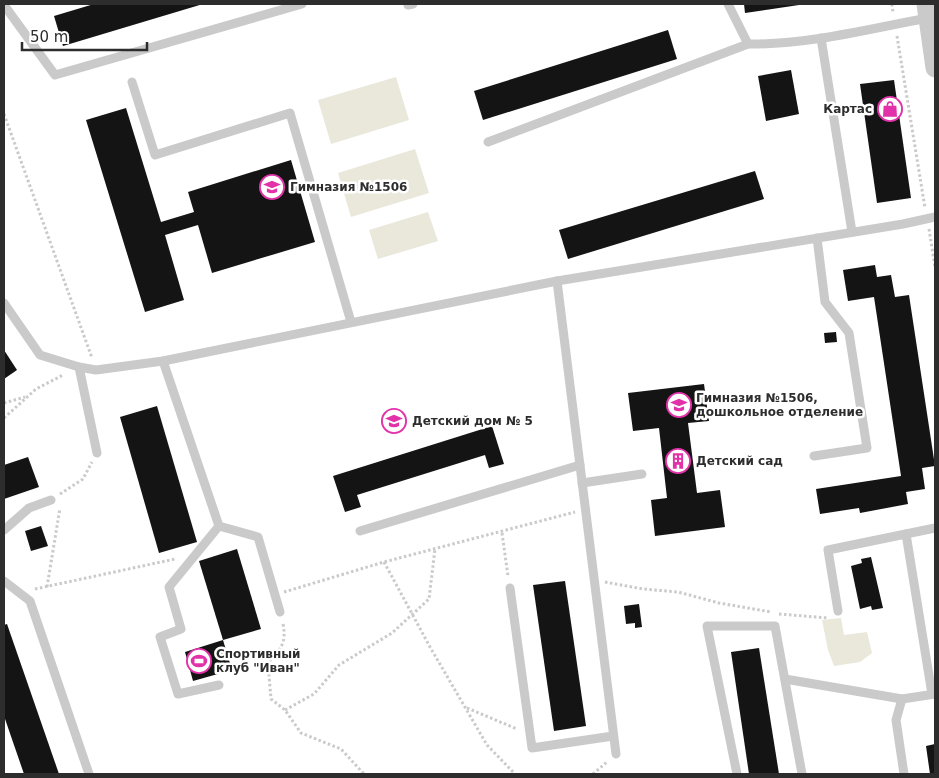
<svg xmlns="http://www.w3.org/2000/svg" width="939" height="778" font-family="'DejaVu Sans',sans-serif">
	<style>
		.green { fill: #eae8db }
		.building { fill: #141414 }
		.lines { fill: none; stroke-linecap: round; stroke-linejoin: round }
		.path { stroke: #cacaca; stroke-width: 3; stroke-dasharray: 2.5 2.5; stroke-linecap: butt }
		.service { stroke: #cacaca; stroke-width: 9 }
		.minor { stroke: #cacaca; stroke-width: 19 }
		.labels { text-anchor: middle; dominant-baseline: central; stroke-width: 5; stroke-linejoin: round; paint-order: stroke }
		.poi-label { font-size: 12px; font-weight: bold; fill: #2d2d2d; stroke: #fff; text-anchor: start }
	</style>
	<rect width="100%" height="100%" fill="#fff"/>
	<!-- green -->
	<g class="green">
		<polygon points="396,77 409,120 331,144 318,100"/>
		<polygon points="415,149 429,193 351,217 338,173"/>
		<polygon points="428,212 438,241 378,259 369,230"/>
		<polygon points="841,618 844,635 867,632 872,653 860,662 834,666 828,650 822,620"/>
	</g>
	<!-- building -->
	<g class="building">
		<polygon points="94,4 203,4 63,46 54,16"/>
		<polygon points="744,4 799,4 799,5 745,13"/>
		<polygon points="668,30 677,59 483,120 474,91"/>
		<polygon points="791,70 799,114 766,121 758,76"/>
		<polygon points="894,80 911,198 877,203 860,84"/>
		<polygon points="126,108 161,222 194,212 188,192 291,160 315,242 212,273 198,225 165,235 184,300 145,312 86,120"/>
		<polygon points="755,171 764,199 568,259 559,230"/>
		<polygon points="875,265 877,277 891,275 895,297 909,295 935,466 922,468 925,489 906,492 908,504 860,513 859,508 820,514 816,489 901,476 874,297 848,301 843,270"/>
		<polygon points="836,332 837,342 825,343 824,333"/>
		<polygon points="4,350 17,370 4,379"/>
		<polygon points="704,384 709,421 688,423 697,493 720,490 725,527 655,536 651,500 667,498 659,428 633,431 628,393"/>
		<polygon points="157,406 197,542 159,553 120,417"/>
		<polygon points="492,426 504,464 489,468 485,455 357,495 361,507 345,512 333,476"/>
		<polygon points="28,457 39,487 4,499 4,465"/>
		<polygon points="41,526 48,546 31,551 25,531"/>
		<polygon points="237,549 261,629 223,640 199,561"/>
		<polygon points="871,557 883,608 872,610 871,606 860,609 851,566 862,563 861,559"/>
		<polygon points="565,581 586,726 554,731 533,585"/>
		<polygon points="639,604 642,627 635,628 635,623 626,624 624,606"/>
		<polygon points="7,624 59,774 24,774 4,716 4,625"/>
		<polygon points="223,640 232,670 193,681 185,652"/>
		<polygon points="759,648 779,774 749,774 731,652"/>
		<polygon points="935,744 935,774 930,774 926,746"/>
	</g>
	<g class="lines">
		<!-- path -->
		<g class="path">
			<polyline points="892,4 893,13"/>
			<polyline points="897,36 925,208"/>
			<polyline points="4,114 92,358"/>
			<polyline points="929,229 935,267"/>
			<polyline points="4,403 25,397"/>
			<polyline points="4,418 36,389 63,375"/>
			<polyline points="60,494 83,479 92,462"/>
			<polyline points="502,533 508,576"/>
			<polyline points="384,562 430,647 487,745 515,774"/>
			<polyline points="605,582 643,589 678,592 719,603 771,612"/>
			<polyline points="47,587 60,508"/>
			<polyline points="35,589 175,559"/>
			<polyline points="284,592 384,562 575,512"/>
			<polyline points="779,614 828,618"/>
			<path d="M283 624C287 644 280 649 268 663L271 699 285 710 301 733 341 749 364 774"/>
			<polyline points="467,708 517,729"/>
			<polyline points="285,710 314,694 339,665 392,633 429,599 435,549"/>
			<polyline points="593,774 608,761"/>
		</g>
		<!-- service -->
		<g class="service">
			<polyline points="728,4 748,44"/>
			<polyline points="4,5 55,75 302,4"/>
			<polyline points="408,5 413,4"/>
			<polyline points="821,38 852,232"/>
			<polyline points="132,82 155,155 290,113 351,322"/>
			<path d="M488 142 748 44C808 45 868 29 928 18"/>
			<polyline points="557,281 616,754"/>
			<polyline points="4,303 40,355 79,367 97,453"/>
			<polyline points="163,361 219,526 258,537 280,612"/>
			<polyline points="79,367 96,370 163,361 557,281 903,224 935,217"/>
			<polyline points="814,456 867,448 849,333 825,302 817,238"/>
			<polyline points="582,483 642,474"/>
			<polyline points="219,526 169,587 181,629 160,637 178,694 219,685"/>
			<polyline points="4,530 29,508 51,500"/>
			<polyline points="360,531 580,465"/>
			<polyline points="906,534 932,694"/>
			<polyline points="4,581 30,601 89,774"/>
			<polyline points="510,588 532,748 613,736"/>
			<polyline points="838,611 828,550 935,528"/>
			<polyline points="785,679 902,699 935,694"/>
			<polyline points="902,699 896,720 904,774"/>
			<polyline points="737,774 707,626 775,626 802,774"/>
		</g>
		<!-- minor -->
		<polyline class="minor" points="926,4 935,68"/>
	</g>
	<!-- icons -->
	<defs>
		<symbol id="shop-ring" viewBox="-11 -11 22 22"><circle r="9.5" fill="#fff" stroke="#e132a9" stroke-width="1.5"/><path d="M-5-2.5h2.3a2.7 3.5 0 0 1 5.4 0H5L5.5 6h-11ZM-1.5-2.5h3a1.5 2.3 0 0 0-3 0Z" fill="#e132a9"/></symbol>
		<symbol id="school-ring" viewBox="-11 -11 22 22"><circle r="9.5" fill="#fff" stroke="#e132a9" stroke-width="1.5"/><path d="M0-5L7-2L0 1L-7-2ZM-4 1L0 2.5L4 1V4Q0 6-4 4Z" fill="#e132a9"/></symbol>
		<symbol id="building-ring" viewBox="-11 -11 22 22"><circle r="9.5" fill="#fff" stroke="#e132a9" stroke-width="1.5"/><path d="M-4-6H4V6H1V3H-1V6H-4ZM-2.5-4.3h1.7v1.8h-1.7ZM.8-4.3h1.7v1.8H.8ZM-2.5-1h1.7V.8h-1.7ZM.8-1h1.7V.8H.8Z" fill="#e132a9"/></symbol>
		<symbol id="stadium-ring" viewBox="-11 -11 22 22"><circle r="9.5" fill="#fff" stroke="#e132a9" stroke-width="1.5"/><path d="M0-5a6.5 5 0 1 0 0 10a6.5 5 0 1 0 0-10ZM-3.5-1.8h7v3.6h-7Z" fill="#e132a9"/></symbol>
	</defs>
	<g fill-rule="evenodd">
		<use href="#shop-ring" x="876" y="95" width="28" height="28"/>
		<use href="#school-ring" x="258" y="173" width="28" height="28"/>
		<use href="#school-ring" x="665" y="391" width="28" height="28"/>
		<use href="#school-ring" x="380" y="407" width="28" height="28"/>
		<use href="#building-ring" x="664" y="447" width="28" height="28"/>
		<use href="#stadium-ring" x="185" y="647" width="28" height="28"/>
	</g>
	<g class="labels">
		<!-- poi labels -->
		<g class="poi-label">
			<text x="872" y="109" text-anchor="end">Картас</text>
			<text x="290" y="187">Гимназия №1506</text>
			<text x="696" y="398">Гимназия №1506,<tspan x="696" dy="14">дошкольное отделение</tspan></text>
			<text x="412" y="421">Детский дом № 5</text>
			<text x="696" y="461">Детский сад</text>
			<text x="216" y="654">Спортивный<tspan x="216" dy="14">клуб "Иван"</tspan></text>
		</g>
	</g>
	<!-- border -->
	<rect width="939" height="778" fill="none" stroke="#2d2d2d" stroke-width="10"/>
	<!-- scale -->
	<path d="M22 42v8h125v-8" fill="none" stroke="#2d2d2d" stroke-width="2.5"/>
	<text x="30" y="42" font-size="15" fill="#2d2d2d" stroke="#ffffff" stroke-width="4" paint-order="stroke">50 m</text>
</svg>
